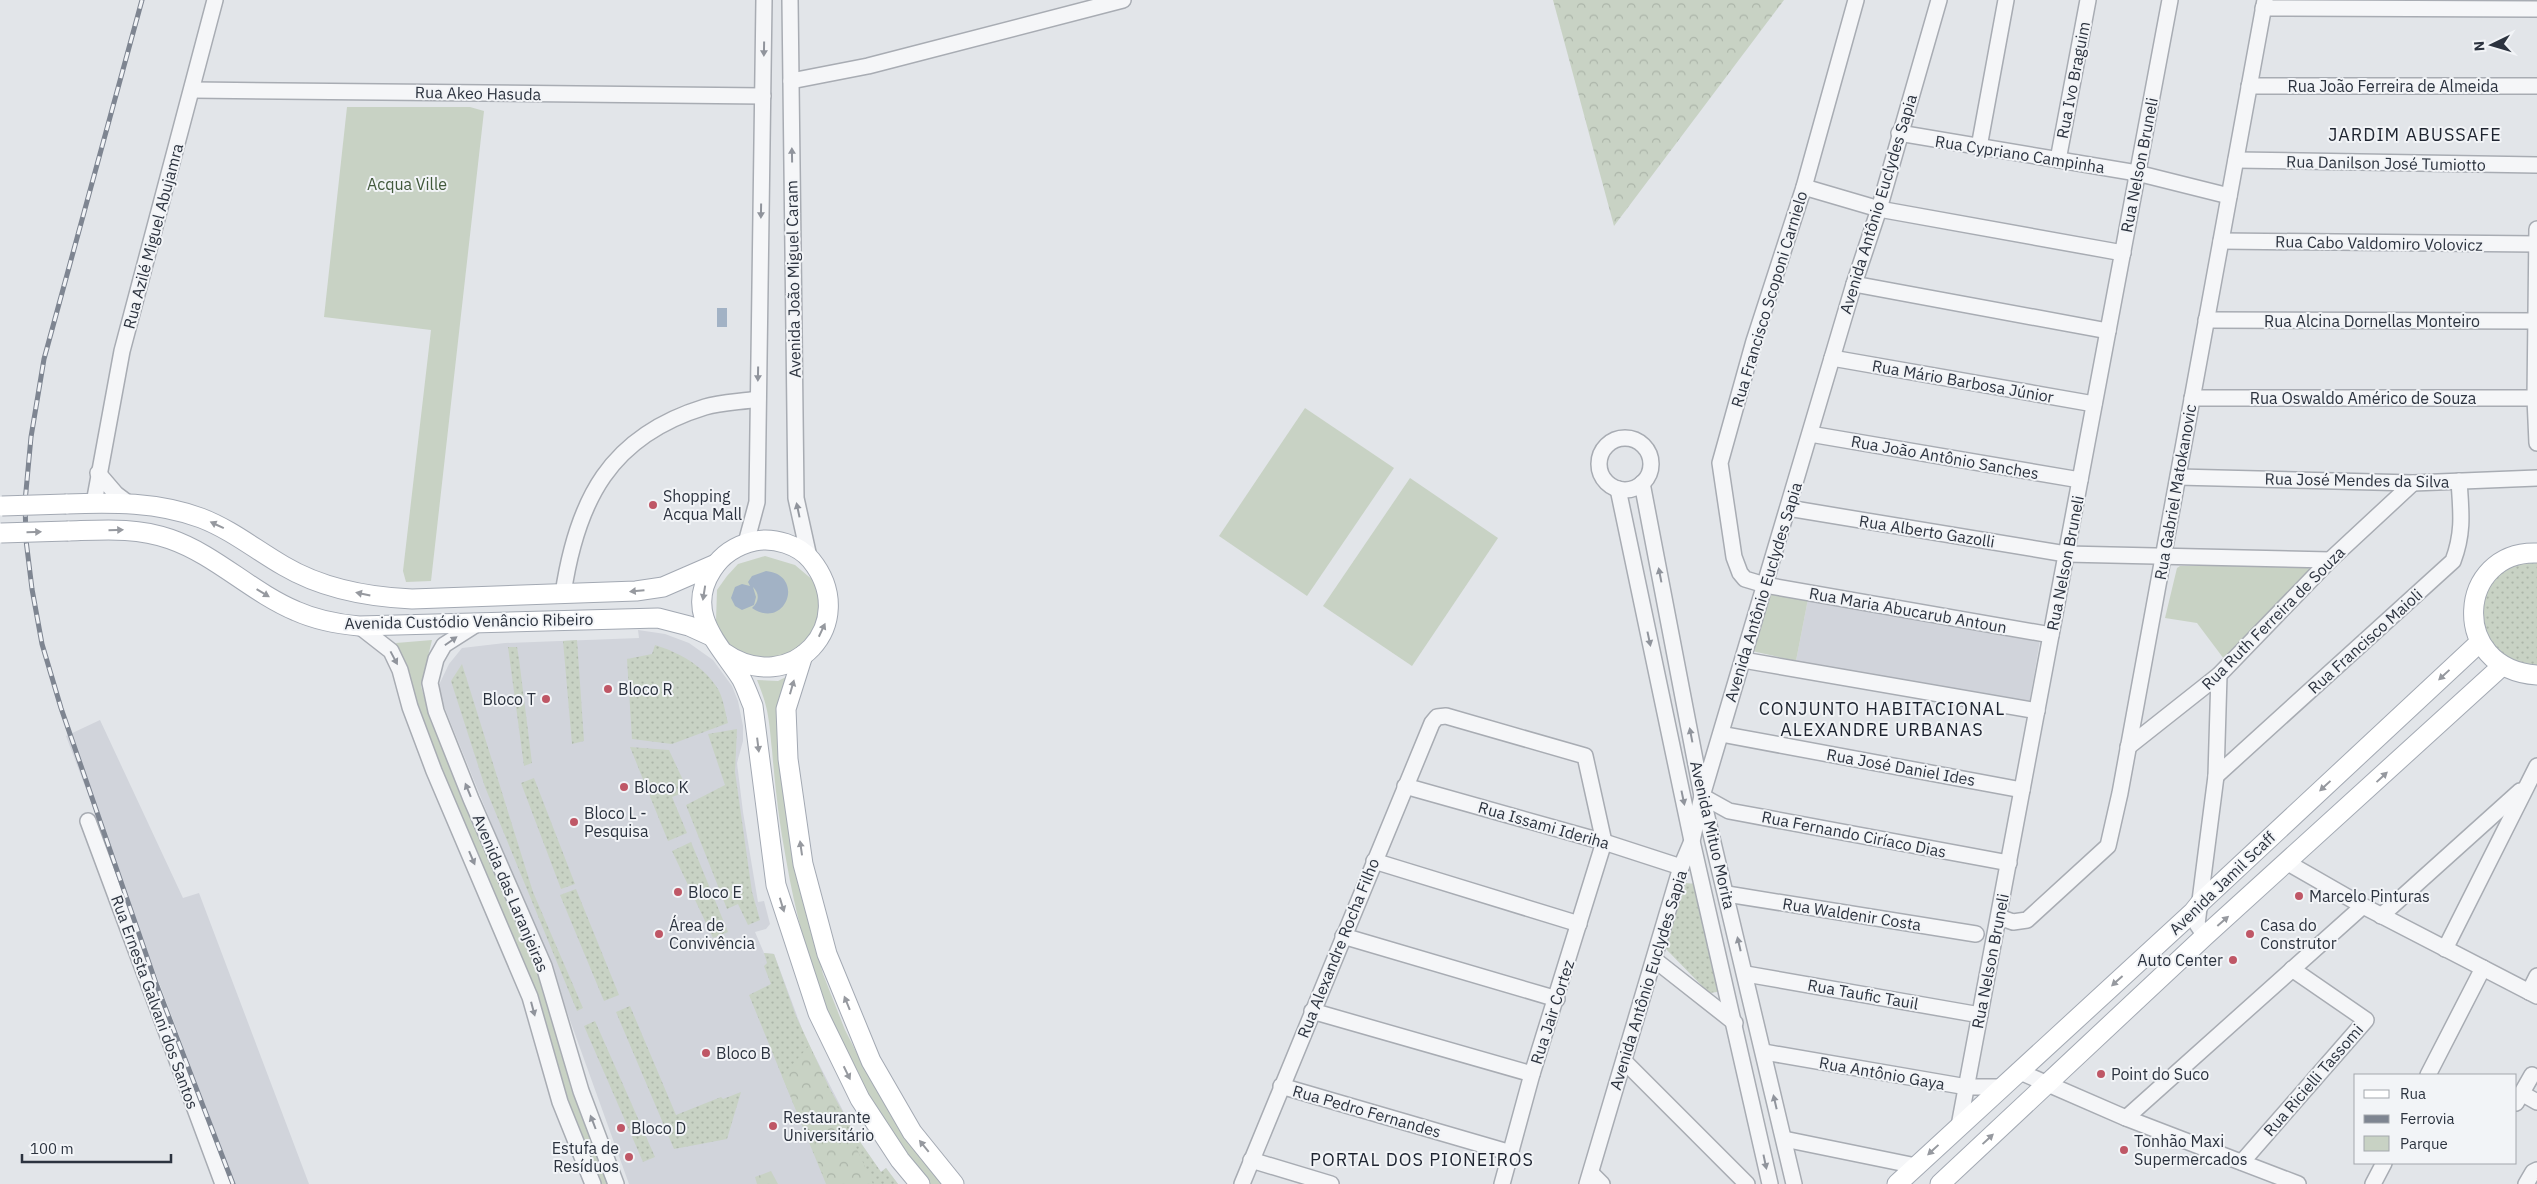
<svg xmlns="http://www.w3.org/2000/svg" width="2537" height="1184" font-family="'IBM Plex Sans',sans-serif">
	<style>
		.built { fill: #d1d4db }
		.grass { fill: url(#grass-dots) }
		.forest { fill: url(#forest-crowns) }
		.green { fill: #c8d2c4 }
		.water { fill: #a2b2c5 }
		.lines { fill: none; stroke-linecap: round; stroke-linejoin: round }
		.minor-casing { stroke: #a8acb3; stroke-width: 18 }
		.major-casing { stroke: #a3a9b3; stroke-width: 21 }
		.minor { stroke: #f5f6f8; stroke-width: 15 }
		.major { stroke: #fff; stroke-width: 19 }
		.rail-casing { stroke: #7e8591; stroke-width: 5 }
		.rail { stroke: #f2f4f7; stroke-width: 3; stroke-dasharray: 9; stroke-linecap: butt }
		.major-bridge-casing { stroke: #a3a9b3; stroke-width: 21; stroke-linecap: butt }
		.major-bridge { stroke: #fff; stroke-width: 19 }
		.oneway { fill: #90949c }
		.oneway2 { fill: #96999f }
		.poi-dot { fill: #bf5766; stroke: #f2f4f7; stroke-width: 2 }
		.labels { text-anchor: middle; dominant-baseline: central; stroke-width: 4; stroke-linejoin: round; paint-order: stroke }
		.street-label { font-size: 16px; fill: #2c333f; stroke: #f2f4f7 }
		.park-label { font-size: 16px; fill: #41593b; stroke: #f2f4f7 }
		.poi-label { font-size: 16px; fill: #2c333f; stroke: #f2f4f7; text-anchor: start }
		.neighbourhood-label { font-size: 18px; letter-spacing: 1px; fill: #1e2430; stroke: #f2f4f7 }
	</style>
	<defs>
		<pattern id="grass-dots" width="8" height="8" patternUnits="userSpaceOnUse" patternTransform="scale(1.25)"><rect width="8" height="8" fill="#c8d2c4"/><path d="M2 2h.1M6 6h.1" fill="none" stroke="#acb5a9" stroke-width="1.8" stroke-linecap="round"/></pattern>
		<pattern id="forest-crowns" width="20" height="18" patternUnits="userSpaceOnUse" patternTransform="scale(1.25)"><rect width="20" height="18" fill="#c8d2c4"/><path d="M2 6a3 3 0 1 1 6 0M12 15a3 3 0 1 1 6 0" fill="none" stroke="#acb5a9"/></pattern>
	</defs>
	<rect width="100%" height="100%" fill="#e2e5e9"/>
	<!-- built -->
	<g class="built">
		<polygon points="1808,599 2040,640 2029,705 1796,661"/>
		<polygon points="638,630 665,634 689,643 713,660 732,686 738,701 743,726 743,741 737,763 743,812 758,902 764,901 770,924 766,929 755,932 764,953 774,954 805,1037 856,1136 881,1172 886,1168 898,1184 629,1184 562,998 437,689 449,664 462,648 505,643 639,638"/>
		<polygon points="100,720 183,898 199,893 309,1184 235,1184 66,736"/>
	</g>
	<!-- grass -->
	<g class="grass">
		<polygon points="2537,559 2537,669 2509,664 2487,643 2479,614 2486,587 2504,567"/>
		<polygon points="577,640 584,741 572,744 563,641"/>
		<path d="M655 645C678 652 702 665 716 686 723 695 725 712 728 723L672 744 632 739 627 659 652 654Z"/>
		<polygon points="508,647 517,647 519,659 532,763 524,766"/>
		<polygon points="462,664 533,892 583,1008 577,1011 485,787 451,681"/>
		<polygon points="737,729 735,772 752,892 760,920 748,925 738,904 727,909 686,805 725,785 708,734"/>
		<polygon points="630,747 669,750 688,791 672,797 687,833 668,841"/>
		<polygon points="534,778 575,884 561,889 521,783"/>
		<polygon points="691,842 728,932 713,938 672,851"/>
		<polygon points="1686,883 1696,884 1719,986 1717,992 1709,993 1664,947"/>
		<polygon points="576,889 619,995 604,1001 560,895"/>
		<polygon points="764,953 774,954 796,1016 830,1089 856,1136 881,1172 886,1168 898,1184 826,1184 749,995 771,984 764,966 767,963"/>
		<polygon points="630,1006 676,1115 721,1097 723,1099 741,1092 727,1139 674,1149 616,1012"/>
		<polygon points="595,1021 655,1157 643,1162 584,1026"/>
	</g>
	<!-- forest -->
	<g class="forest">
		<polygon points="1553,0 1784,0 1614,226"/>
		<polygon points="809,1046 873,1184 827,1184 782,1076"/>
		<polygon points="771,1171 778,1184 757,1184 755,1177"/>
	</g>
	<!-- green -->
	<g class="green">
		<polygon points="347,107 470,107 484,111 431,581 406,582 403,571 431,330 324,317"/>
		<polygon points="1305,408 1394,468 1307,596 1219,536"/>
		<polygon points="1410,478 1498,538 1412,666 1323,606"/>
		<polygon points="765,556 795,565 814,581 818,590 820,619 796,656 756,660 727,644 720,634 716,621 717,590 727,576 738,564"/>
		<polygon points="2180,566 2303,566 2313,570 2224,659 2197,623 2165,618 2177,568"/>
		<polygon points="1767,591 1808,599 1796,661 1752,651"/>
		<polygon points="432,640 421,686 431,722 538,970 571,1088 610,1184 597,1184 411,697 396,643"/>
		<path d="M788 676 800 889 823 974 845 1030 868 1075 898 1128 942 1184H928C904 1151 878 1119 860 1084 824 1013 799 937 786 859 779 823 775 786 772 750 769 721 769 709 757 680L778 681Z"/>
	</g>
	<!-- water -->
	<g class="water">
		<rect x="717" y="308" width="10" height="19"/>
		<path d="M766 571C806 575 786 631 752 608 759 602 760 594 753 587L756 597 754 605 742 610 735 606 731 598 735 587 742 584 750 586 748 582 752 576Z"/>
	</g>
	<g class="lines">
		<defs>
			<g id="minor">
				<polyline points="790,0 796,498 809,557"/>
				<polyline points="1856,0 1804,187 1754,341 1720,463 1734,557 1740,573 1745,579 1765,585 2051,635"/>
				<polyline points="2263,8 2537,9"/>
				<polyline points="791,81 868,66 1123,0"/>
				<polyline points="2249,86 2537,86"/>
				<polyline points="193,90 763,96"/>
				<polyline points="1899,133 2137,173 2229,196"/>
				<polyline points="1979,147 2006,0"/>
				<polyline points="2058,160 2088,0"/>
				<polyline points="2236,160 2537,165"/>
				<polyline points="1804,187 1879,209 2123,253"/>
				<polyline points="2537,229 2535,398 2537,443"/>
				<polyline points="2221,241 2537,244"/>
				<polyline points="1854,284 2108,331"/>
				<polyline points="2206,320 2537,321"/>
				<polyline points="1832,358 2094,404"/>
				<polyline points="2192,398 2535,398"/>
				<polyline points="1810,434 2080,480"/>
				<circle cx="1625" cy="464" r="26"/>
				<polyline points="98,473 116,494 128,503"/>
				<polyline points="2178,477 2413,483 2537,478"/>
				<polyline points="1642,483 1702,796 1794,1184"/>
				<polyline points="1618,489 1692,841 1770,1184"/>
				<polyline points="94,503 122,351 215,0"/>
				<polyline points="1788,508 2066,554 2330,560"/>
				<polyline points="746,543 757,502 764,0"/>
				<path d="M563 594C577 500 610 436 705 407 721 402 740 402 758 399"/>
				<polyline points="480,622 444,645 436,659 430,683 436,711 471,799 544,966 581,1091 616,1184"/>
				<polyline points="359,626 391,651 400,670 410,707 434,771 530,997 560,1102 593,1184"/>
				<polyline points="1743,660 2037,711"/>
				<polyline points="1721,734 2022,790"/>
				<polyline points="2128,747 2219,675 2330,560 2413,483"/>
				<path d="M2216 776 2453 561C2464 532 2461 511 2459 481"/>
				<polyline points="1405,786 1604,842 1681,867"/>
				<polyline points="1702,796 1729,811 2009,863"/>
				<polyline points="88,821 223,1184"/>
				<polyline points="1374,861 1579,924"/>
				<polyline points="2288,863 2363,906 2537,996"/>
				<polyline points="1727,894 1976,934"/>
				<polyline points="2381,916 2520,791"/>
				<polyline points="1999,917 2013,922 2027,920 2108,846 2120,793 2265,0"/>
				<polyline points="1343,936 1557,999"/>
				<polyline points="2205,936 2197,924 2216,776 2219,675"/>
				<polyline points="2445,949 2537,766"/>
				<polyline points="1655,960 1735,1023"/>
				<polyline points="1746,974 1980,1015"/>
				<polyline points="2529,992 2537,976"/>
				<polyline points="1312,1011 1532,1074"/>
				<polyline points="1764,1052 1967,1087 2001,1087"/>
				<polyline points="1624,1061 1747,1184"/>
				<polyline points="2018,1071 2126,1118 2298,1184"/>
				<polyline points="2428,1075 2483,968"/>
				<polyline points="1281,1086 1511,1153"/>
				<polyline points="2523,1094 2537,1102"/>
				<polyline points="2516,1103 2532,1075"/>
				<polyline points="2126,1118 2363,906"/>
				<polyline points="1959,1126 2170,0"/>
				<polyline points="1784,1139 1916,1166"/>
				<polyline points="1251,1160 1331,1184"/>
				<polyline points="2242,1162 2366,1020 2292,969"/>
				<polyline points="1591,1173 1602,1184"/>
				<polyline points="1242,1184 1432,723 1437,717 1446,716 1585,756 1604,842 1532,1074 1502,1184"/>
				<polyline points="1587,1184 1681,867 1692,841 1702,796 1854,284 1879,209 1939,0"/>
				<polyline points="2373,1184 2384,1163"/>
				<polyline points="2526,1184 2533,1172 2537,1170"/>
			</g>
			<g id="major">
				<path d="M66 504C112 502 158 502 201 518 232 530 256 550 284 566 323 589 367 597 412 599L636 591 663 587 716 564"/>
				<path d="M68 531C103 530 136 527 170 539 216 555 251 592 296 611 316 620 337 624 359 626L658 618 689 626 711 636"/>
				<path d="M2537 553C2457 550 2448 669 2537 675"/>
				<path d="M723 652C791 700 862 623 811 560 799 545 774 537 755 541 737 545 722 554 712 570 684 613 719 644 741 678 746 687 749 697 753 706L776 885 818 1013 860 1099 900 1160 920 1184"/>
				<polyline points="803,655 786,709 788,759 803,864 827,954 871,1061 912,1132 954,1184"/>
				<polyline points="1897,1184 2193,912 2201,902 2480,642"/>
				<polyline points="1940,1184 2205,936 2502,666"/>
			</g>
		</defs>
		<!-- minor casing -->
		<use href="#minor" class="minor-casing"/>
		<!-- major casing -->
		<use href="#major" class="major-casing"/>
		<!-- minor -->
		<use href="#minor" class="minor"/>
		<!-- major -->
		<use href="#major" class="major"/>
		<defs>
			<polyline id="rail" points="142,0 44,359 31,437 25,502 26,540 32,589 42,644 61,708 157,986 233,1184"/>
		</defs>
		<!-- rail casing -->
		<use href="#rail" class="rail-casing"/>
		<!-- rail -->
		<use href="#rail" class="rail"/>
		<defs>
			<g id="major-bridge">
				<polyline points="2,506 66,504"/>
				<polyline points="1,533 68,531"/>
			</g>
		</defs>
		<!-- major-bridge casing -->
		<use href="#major-bridge" class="major-bridge-casing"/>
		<!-- major-bridge -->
		<use href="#major-bridge" class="major-bridge"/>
	</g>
	<!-- one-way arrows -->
	<defs><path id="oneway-solid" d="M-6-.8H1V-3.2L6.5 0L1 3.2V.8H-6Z" transform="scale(1.25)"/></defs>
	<g class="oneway">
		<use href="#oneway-solid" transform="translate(764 49) rotate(91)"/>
		<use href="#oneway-solid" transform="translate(792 155) rotate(-91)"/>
		<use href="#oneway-solid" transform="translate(761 211) rotate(91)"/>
		<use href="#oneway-solid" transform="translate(758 374) rotate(91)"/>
		<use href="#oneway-solid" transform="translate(798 510) rotate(-102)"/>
		<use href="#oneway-solid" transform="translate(1660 575) rotate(-101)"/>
		<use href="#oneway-solid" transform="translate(1649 639) rotate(78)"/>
		<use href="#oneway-solid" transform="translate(451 641) rotate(-35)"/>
		<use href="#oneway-solid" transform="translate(394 658) rotate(62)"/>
		<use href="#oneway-solid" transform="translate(1691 735) rotate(-101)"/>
		<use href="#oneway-solid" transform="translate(468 790) rotate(-112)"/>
		<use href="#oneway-solid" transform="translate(1683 798) rotate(78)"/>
		<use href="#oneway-solid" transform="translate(472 858) rotate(67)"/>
		<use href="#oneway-solid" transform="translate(1739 944) rotate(-103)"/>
		<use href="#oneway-solid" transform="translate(533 1009) rotate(75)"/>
		<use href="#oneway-solid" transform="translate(1775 1102) rotate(-103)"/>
		<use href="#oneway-solid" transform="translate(593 1122) rotate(-111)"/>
		<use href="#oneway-solid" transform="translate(1765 1162) rotate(78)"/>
	</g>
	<g class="oneway2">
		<use href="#oneway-solid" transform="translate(217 525) rotate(-155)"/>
		<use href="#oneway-solid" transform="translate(116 530) rotate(-2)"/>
		<use href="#oneway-solid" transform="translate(34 532) rotate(-2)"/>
		<use href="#oneway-solid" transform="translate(637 591) rotate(175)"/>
		<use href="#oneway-solid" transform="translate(263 593) rotate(31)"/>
		<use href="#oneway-solid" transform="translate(704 593) rotate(99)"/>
		<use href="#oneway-solid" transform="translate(363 594) rotate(-168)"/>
		<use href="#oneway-solid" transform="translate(822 630) rotate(-65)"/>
		<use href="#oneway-solid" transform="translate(2444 675) rotate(137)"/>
		<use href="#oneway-solid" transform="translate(792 687) rotate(-74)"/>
		<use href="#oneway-solid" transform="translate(758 745) rotate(83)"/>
		<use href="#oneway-solid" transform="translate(2382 777) rotate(-43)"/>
		<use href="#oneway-solid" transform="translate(2325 786) rotate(137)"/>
		<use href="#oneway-solid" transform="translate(801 848) rotate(-98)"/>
		<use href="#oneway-solid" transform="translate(782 905) rotate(73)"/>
		<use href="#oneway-solid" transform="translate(2223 921) rotate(-41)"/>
		<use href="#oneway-solid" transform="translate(2117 981) rotate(138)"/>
		<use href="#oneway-solid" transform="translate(847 1003) rotate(-112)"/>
		<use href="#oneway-solid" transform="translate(847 1073) rotate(64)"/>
		<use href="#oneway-solid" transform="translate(1988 1139) rotate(-43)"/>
		<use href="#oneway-solid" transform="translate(924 1146) rotate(-129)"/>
		<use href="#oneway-solid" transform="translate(1933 1150) rotate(137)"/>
	</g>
	<!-- markers -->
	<g class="poi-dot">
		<circle cx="653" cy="505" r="5"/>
		<circle cx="608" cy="689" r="5"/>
		<circle cx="546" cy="699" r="5"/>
		<circle cx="624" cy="787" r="5"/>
		<circle cx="574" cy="822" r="5"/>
		<circle cx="678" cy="892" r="5"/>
		<circle cx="2299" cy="896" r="5"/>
		<circle cx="659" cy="934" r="5"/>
		<circle cx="2250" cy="934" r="5"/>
		<circle cx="2233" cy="960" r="5"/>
		<circle cx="706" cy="1053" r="5"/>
		<circle cx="2101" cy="1074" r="5"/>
		<circle cx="773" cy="1126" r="5"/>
		<circle cx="621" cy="1128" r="5"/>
		<circle cx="2124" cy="1150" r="5"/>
		<circle cx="629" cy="1157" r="5"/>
	</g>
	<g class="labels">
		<!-- street labels -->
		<g class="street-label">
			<text transform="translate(2073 80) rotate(-79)">Rua Ivo Braguim</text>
			<text x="2393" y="86">Rua João Ferreira de Almeida</text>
			<text transform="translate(478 93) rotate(1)">Rua Akeo Hasuda</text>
			<text transform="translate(2020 154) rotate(9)">Rua Cypriano Campinha</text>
			<text transform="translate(2386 163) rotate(1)">Rua Danilson José Tumiotto</text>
			<text transform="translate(2139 165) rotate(-79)">Rua Nelson Bruneli</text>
			<text transform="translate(1878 204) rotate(-73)">Avenida Antônio Euclydes Sapia</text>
			<text transform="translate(153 236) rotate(-75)">Rua Azilé Miguel Abujamra</text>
			<text transform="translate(2379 243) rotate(1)">Rua Cabo Valdomiro Volovicz</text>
			<text transform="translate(793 279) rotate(-91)">Avenida João Miguel Caram</text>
			<text transform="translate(1769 299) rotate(-73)">Rua Francisco Scoponi Carnielo</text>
			<text x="2372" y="321">Rua Alcina Dornellas Monteiro</text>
			<text transform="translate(1963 381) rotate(10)">Rua Mário Barbosa Júnior</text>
			<text x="2363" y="398">Rua Oswaldo Américo de Souza</text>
			<text transform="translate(1945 457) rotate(10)">Rua João Antônio Sanches</text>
			<text transform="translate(2357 480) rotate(1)">Rua José Mendes da Silva</text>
			<text transform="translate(2175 492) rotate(-80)">Rua Gabriel Matokanovic</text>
			<text transform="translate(1927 531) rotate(9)">Rua Alberto Gazolli</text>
			<text transform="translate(2065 563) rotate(-79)">Rua Nelson Bruneli</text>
			<text transform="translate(1763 592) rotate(-73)">Avenida Antônio Euclydes Sapia</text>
			<text transform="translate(1908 610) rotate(10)">Rua Maria Abucarub Antoun</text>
			<text transform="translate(2273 618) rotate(-45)">Rua Ruth Ferreira de Souza</text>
			<text transform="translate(469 621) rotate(-1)">Avenida Custódio Venâncio Ribeiro</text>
			<text transform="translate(2365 641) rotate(-42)">Rua Francisco Maioli</text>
			<text transform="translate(1901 767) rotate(10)">Rua José Daniel Ides</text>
			<text transform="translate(1544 825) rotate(16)">Rua Issami Ideriha</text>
			<text transform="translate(1854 834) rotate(11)">Rua Fernando Ciríaco Dias</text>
			<text transform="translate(1713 835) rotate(77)">Avenida Mituo Morita</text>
			<text transform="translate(2222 883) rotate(-44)">Avenida Jamil Scaff</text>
			<text transform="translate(511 893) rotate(67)">Avenida das Laranjeiras</text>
			<text transform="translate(1852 914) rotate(9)">Rua Waldenir Costa</text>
			<text transform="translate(1338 948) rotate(-68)">Rua Alexandre Rocha Filho</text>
			<text transform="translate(1990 961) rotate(-79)">Rua Nelson Bruneli</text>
			<text transform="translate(1648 980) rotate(-73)">Avenida Antônio Euclydes Sapia</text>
			<text transform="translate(1863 994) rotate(10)">Rua Taufic Tauil</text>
			<text transform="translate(155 1002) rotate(70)">Rua Ernesta Galvani dos Santos</text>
			<text transform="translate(1552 1012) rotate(-72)">Rua Jair Cortez</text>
			<text transform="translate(1882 1073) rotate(10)">Rua Antônio Gaya</text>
			<text transform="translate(2313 1080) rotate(-49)">Rua Ricielli Tassomi</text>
			<text transform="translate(1367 1111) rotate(16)">Rua Pedro Fernandes</text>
		</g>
		<!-- park labels -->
		<g class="park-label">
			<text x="407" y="184">Acqua Ville</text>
		</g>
		<!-- poi labels -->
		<g class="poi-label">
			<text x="663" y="496">Shopping<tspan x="663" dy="18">Acqua Mall</tspan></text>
			<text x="618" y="689">Bloco R</text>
			<text x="536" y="699" text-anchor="end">Bloco T</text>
			<text x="634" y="787">Bloco K</text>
			<text x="584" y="813">Bloco L -<tspan x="584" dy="18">Pesquisa</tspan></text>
			<text x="688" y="892">Bloco E</text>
			<text x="2309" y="896">Marcelo Pinturas</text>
			<text x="669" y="925">Área de<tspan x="669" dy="18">Convivência</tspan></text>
			<text x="2260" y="925">Casa do<tspan x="2260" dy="18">Construtor</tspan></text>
			<text x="2223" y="960" text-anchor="end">Auto Center</text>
			<text x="716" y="1053">Bloco B</text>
			<text x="2111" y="1074">Point do Suco</text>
			<text x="783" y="1117">Restaurante<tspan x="783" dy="18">Universitário</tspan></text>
			<text x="631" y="1128">Bloco D</text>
			<text x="2134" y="1141">Tonhão Maxi<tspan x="2134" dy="18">Supermercados</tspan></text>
			<text x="619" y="1148" text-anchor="end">Estufa de<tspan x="619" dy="18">Resíduos</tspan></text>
		</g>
		<!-- neighbourhood labels -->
		<g class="neighbourhood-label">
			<text x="2415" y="134">JARDIM ABUSSAFE</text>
			<text x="1882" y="708">CONJUNTO HABITACIONAL<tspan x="1882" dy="21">ALEXANDRE URBANAS</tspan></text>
			<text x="1422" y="1159">PORTAL DOS PIONEIROS</text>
		</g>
	</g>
	<!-- legend -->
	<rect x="2354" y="1074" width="162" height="90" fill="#f2f4f7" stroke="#a3a7ad"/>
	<rect x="2364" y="1090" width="25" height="8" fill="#ffffff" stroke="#a3a7ad"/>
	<text x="2400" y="1099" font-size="15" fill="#2c333f">Rua</text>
	<rect x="2364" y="1115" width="25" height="8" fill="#7e8591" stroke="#a3a7ad"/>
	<text x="2400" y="1124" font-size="15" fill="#2c333f">Ferrovia</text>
	<rect x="2364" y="1136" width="25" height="15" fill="#c8d2c4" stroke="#a3a7ad"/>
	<text x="2400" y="1149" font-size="15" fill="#2c333f">Parque</text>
	<!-- north arrow -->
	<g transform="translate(2492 45) rotate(265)" stroke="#f2f4f7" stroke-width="4" paint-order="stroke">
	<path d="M0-4L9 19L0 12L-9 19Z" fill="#2c333f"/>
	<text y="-8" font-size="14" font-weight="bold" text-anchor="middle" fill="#2c333f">N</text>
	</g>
	<!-- scale -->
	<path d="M22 1154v8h149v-8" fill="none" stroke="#2c333f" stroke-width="2.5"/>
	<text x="30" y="1154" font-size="15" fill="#2c333f" stroke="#f2f4f7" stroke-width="4" paint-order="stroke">100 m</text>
</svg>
